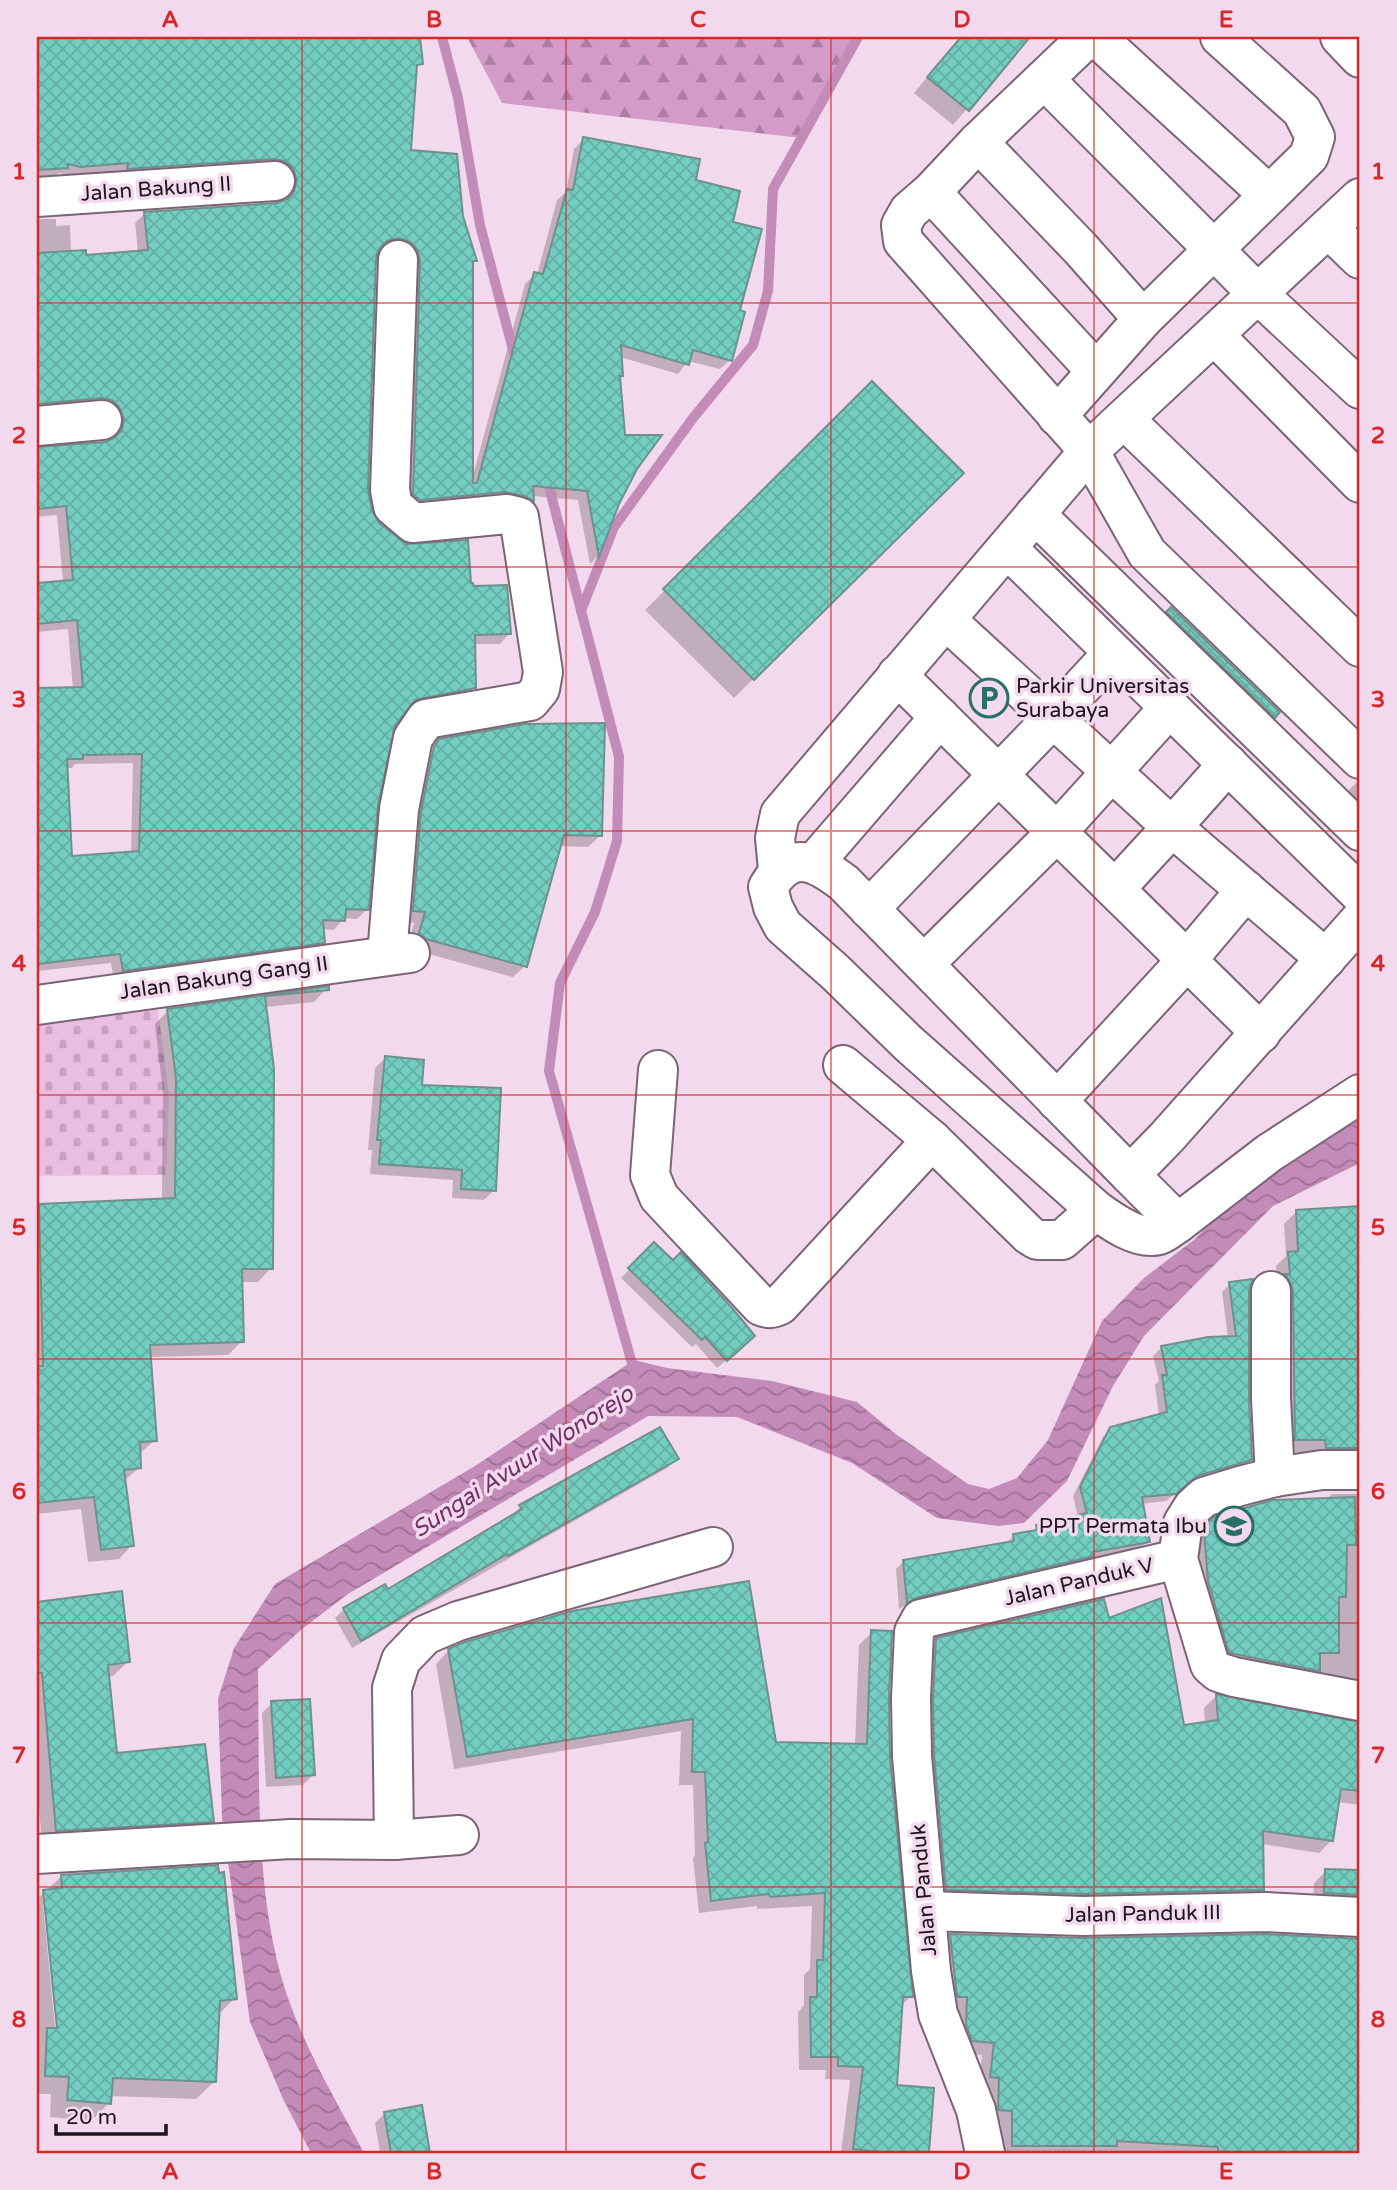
<svg xmlns="http://www.w3.org/2000/svg" width="1397" height="2190" font-family="'Varela Round',sans-serif">
	<style>
		.forest { fill: url(#forest-firs) }
		.cemetery { fill: url(#cemetery-stones) }
		.water { fill: url(#water-waves) }
		.shadow { fill: #0003; fill-rule: evenodd }
		.lines { fill: none; stroke-linecap: round; stroke-linejoin: round }
		.stream { stroke: #c38cb8; stroke-width: 10 }
		.building { fill: url(#building-cross-hatch); stroke: #6e918b; stroke-width: 2; fill-rule: evenodd }
		.minor-casing { stroke: #7b6476; stroke-width: 42 }
		.minor { stroke: #fff; stroke-width: 38 }
		.grid { fill: none; stroke: #d62828; stroke-width: 2; stroke-opacity: 0.55 }
		.labels { text-anchor: middle; dominant-baseline: central; stroke-width: 7; stroke-linejoin: round; paint-order: stroke }
		.street-label { font-size: 21px; fill: #1e151c; stroke: #f3d9ed }
		.poi-label { font-size: 21px; fill: #1e151c; stroke: #f3d9ed; text-anchor: start }
		.water-label { font-size: 23px; font-style: italic; fill: #702e66; stroke: #f3d9ed }
		.neatline { fill: none; stroke: #d62828; stroke-width: 2.5 }
		.grid-label { font-size: 23px; text-anchor: middle; font-weight: bold; fill: #d62828 }
	</style>
	<defs>
		<pattern id="forest-firs" width="22" height="20" patternUnits="userSpaceOnUse" patternTransform="scale(1.75)"><rect width="22" height="20" fill="#d39bc7"/><path d="M5 1l3.5 6h-7zM16 11l3.5 6h-7z" fill="#ab7da1"/></pattern>
		<pattern id="cemetery-stones" width="16" height="16" patternUnits="userSpaceOnUse" patternTransform="scale(1.75)"><rect width="16" height="16" fill="#eabee0"/><path d="M2 7V4a2 2 0 0 1 4 0v3zM10 15v-3a2 2 0 0 1 4 0v3z" fill="#c8a2c0"/></pattern>
		<pattern id="water-waves" width="16" height="10" patternUnits="userSpaceOnUse" patternTransform="scale(1.75)"><rect width="16" height="10" fill="#c38cb8"/><path d="M0 5q4-4 8 0t8 0" fill="none" stroke="#9e7195"/></pattern>
		<pattern id="building-cross-hatch" width="8" height="8" patternUnits="userSpaceOnUse" patternTransform="scale(1.75)"><rect width="8" height="8" fill="#73cdc0"/><path d="M0 0l8 8M0 8l8-8" fill="none" stroke="#63afa4"/></pattern>
	</defs>
	<rect width="100%" height="100%" fill="#f3d9ed"/>
	<!-- forest -->
	<polygon class="forest" points="467,37 856,37 801,138 502,103"/>
	<!-- cemetery -->
	<polygon class="cemetery" points="157,1002 169,1095 166,1175 37,1176 37,1024"/>
	<!-- water -->
	<path class="water" d="M1360 1114V1163L1273 1206 1144 1336 1113 1386 1067 1481 1024 1523 998 1526 937 1518 852 1463 737 1417 648 1416 348 1594 302 1629 258 1669C260 1775 253 1899 289 2001 308 2054 338 2104 364 2153H311L284 2101 250 2022 222 1818 218 1699 234 1648 275 1584 475 1466 634 1360 667 1368 772 1381 857 1402 897 1435 968 1484 989 1489 1017 1478 1048 1440 1102 1321 1144 1278 1195 1239 1232 1201Z"/>
	<!-- shadow -->
	<g class="shadow">
		<path d="M37 37H288V42L336 37H418L421 63 415 69 409 152 461 216 475 260 471 264 472 479 525 284 535 274 537 275 557 200 566 192 574 149 584 139 694 181 731 223 737 311 730 360 720 369 688 361 678 374 620 357 622 375 619 378 624 436 636 468 617 503 598 556 590 564 578 500 532 496V501L523 510 410 509 389 247 378 249 374 259 366 489 370 511 378 524 406 546 469 585 509 634 500 644H473L475 687 465 697 406 709 393 725 376 805 367 909 357 919 344 918 334 930 322 929 323 942 313 952 114 980 111 963 37 971V689H73L68 629 37 632V585L63 582 57 515 37 517V449L104 444 113 440 115 428 37 412V219H56V226L70 225 71 253 84 257 138 252 135 223 145 213 278 204 285 201 288 191 118 178 120 172 70 176 60 173 37 184ZM133 763 131 853 70 858 66 768H72L75 764Z"/>
		<polygon points="960,37 1028,37 953,125 914,93"/>
		<polygon points="872,384 961,473 734,698 645,610"/>
		<polygon points="1171,609 1278,712 1264,726 1158,623"/>
		<polygon points="440,741 600,836 588,847 559,846 525,966 513,977 414,950 408,945 414,923 402,922 410,825 427,753"/>
		<polygon points="1357,782 1360,782 1360,830 1334,805"/>
		<polygon points="327,988 314,1002 265,1007 271,1268 258,1282 240,1282 242,1341 228,1355 149,1357 155,1440 139,1454 140,1467 124,1481 132,1545 119,1559 88,1562 81,1509 37,1514 37,1208 39,1206 162,1200 163,1093 155,1024 168,1011"/>
		<polygon points="385,1058 420,1087 494,1190 484,1200 452,1198 453,1180 370,1174 372,1150 368,1150 375,1068"/>
		<polygon points="1360,1207 1360,1465 1314,1460 1313,1452 1283,1452 1276,1266 1286,1256 1284,1224 1297,1211"/>
		<polygon points="654,1244 745,1344 717,1368 696,1344 692,1347 621,1278"/>
		<polygon points="1230,1284 1247,1291 1247,1400 1250,1460 1242,1468 1187,1484 1166,1501 1141,1504 1148,1541 1140,1549 1089,1559 1084,1564 906,1605 899,1609 896,1569 904,1561 1005,1545 1013,1536 1031,1533 1037,1527 1078,1517 1073,1496 1103,1437 1111,1428 1159,1416 1155,1385 1159,1381 1153,1356 1161,1348 1228,1338 1222,1292"/>
		<polygon points="676,1459 667,1468 352,1648 335,1618 344,1609 384,1587 387,1591 511,1516 520,1507"/>
		<polygon points="1332,1494 1360,1494 1360,1696 1217,1664 1192,1545 1216,1518 1325,1500"/>
		<polygon points="120,1593 128,1662 113,1676 107,1677 115,1755 212,1821 197,1836 42,1845 37,1783 37,1604"/>
		<polygon points="1107,1620 1183,1727 1205,1724 1204,1708 1216,1696 1360,1724 1360,1805 1337,1802 1332,1840 1319,1853 1262,1844 1262,1889 1250,1902 934,1901 924,1652 937,1640"/>
		<polygon points="872,1632 887,1697 888,1758 911,1996 900,2007 895,2087 932,2089 927,2153 841,2153 850,2080 825,2079 826,2070 799,2070 798,2012 804,2005 804,1975 810,1969 812,1906 757,1909 757,1906 699,1913 693,1858 695,1855 693,1785 679,1785 681,1731 454,1769 436,1664 449,1650 466,1643 775,1743 855,1746 859,1645"/>
		<polygon points="272,1703 313,1775 303,1785 266,1787 262,1713"/>
		<polygon points="1326,1871 1360,1872 1360,1912 1313,1905 1314,1883"/>
		<path d="M62 1876 235 1998 217 2016 215 2081 196 2099 110 2096 109 2103 91 2121 50 2117 51 2094H37V1899ZM46 1902 59 2037H56L43 1905Z"/>
		<polygon points="950,1935 1082,1940 1360,1940 1360,2153 1000,2153 1001,2123 987,2122 979,2089 982,2055 960,2053 938,1948"/>
		<polygon points="421,2107 428,2153 380,2153 375,2123 385,2113"/>
	</g>
	<g class="lines">
		<!-- stream -->
		<g class="stream">
			<polyline points="442,37 458,98 480,225 516,361"/>
			<polyline points="546,475 619,757 617,841 595,912 560,983 549,1071 635,1374"/>
			<polyline points="581,611 614,527 693,418 753,345 768,291 773,189 858,37"/>
		</g>
	</g>
	<!-- building -->
	<g class="building">
		<path d="M37 37H420L423 64 417 65 411 150 457 154 463 216 477 261H473V483H477L534 272 543 274 567 189 573 190 583 137 700 159 696 180 740 191 733 222 762 229 740 310 745 312 732 361 693 350 689 365 621 345 623 376H620L625 435H662L637 469 619 504 599 557 587 491 533 486 534 501 524 496 505 492 420 500 413 494 420 260 417 249 410 242 399 238 387 241 379 249 376 259 368 489 372 510 379 523 407 544 468 540 471 583H473L474 586 507 585 511 634 475 635 476 688 415 700 395 726 378 805 369 910 346 909 345 921 323 920 325 943 123 971 120 954 37 964V688L83 687 77 620 37 624V583L73 580 66 506 37 509V447L105 442 114 438 122 430 124 419 119 407 112 400 101 398 37 404V253L86 250V255L148 250 144 212 277 203 288 199 294 191 297 180 293 168 284 161 274 159 127 169 128 163 81 167 68 164V168L37 170ZM142 754 139 851 72 856 67 759H83V755Z"/>
		<polygon points="961,37 1030,37 969,111 927,77"/>
		<polygon points="872,381 964,473 754,680 663,589"/>
		<polygon points="1171,607 1280,712 1275,718 1166,612"/>
		<polygon points="605,723 602,836 564,835 527,967 426,939 419,933 425,912 413,911 421,812 434,747 439,739 525,724"/>
		<polygon points="329,986 329,990 265,996 274,1069 273,1269 242,1269 244,1342 150,1345 157,1441 140,1442 141,1468 124,1470 134,1546 101,1550 94,1497 37,1503 37,1366 43,1366 39,1204 175,1198 176,1078 167,1009"/>
		<polygon points="385,1056 424,1060 422,1085 501,1088 496,1191 461,1189 462,1170 379,1164 381,1140 377,1140"/>
		<polygon points="1360,1206 1360,1448 1326,1448 1325,1440 1295,1440 1293,1291 1290,1281 1284,1274 1290,1274 1288,1252 1298,1251 1296,1210"/>
		<polygon points="654,1242 673,1260 681,1252 733,1309 755,1336 727,1361 705,1337 702,1340 628,1268"/>
		<polygon points="1253,1279 1249,1291 1249,1400 1252,1460 1197,1476 1176,1494 1142,1497 1150,1542 1093,1552 1094,1556 916,1598 907,1603 903,1560 1014,1541 1013,1534 1037,1530 1036,1525 1087,1513 1080,1487 1110,1427 1167,1412 1162,1375 1167,1375 1161,1346 1208,1337 1236,1336 1229,1282"/>
		<polygon points="660,1427 679,1459 508,1556 507,1554 361,1641 343,1608 385,1584 388,1589 522,1509 519,1505"/>
		<polygon points="1355,1497 1356,1545 1347,1545 1346,1597 1339,1597 1339,1653 1320,1653 1320,1671 1229,1653 1208,1581 1204,1531 1210,1521 1215,1516 1273,1500"/>
		<polygon points="749,1581 776,1742 867,1744 871,1630 892,1631 889,1697 890,1758 913,1997 903,1997 897,2085 934,2088 929,2153 891,2153 853,2149 863,2067 838,2066 838,2057 811,2057 810,1997 817,1997 817,1960 823,1960 825,1893 770,1897 769,1894 711,1901 705,1843 708,1842 705,1772 692,1772 693,1719 467,1757 448,1649 465,1642 572,1611"/>
		<polygon points="122,1591 130,1662 108,1665 117,1753 205,1744 214,1822 56,1831 42,1673 37,1673 37,1602"/>
		<polygon points="1161,1598 1184,1725 1218,1720 1216,1694 1360,1722 1360,1791 1341,1789 1333,1841 1263,1831 1264,1890 1083,1894 946,1890 934,1755 933,1698 936,1638 1104,1599 1109,1618"/>
		<polygon points="310,1699 315,1775 276,1778 271,1701"/>
		<polygon points="218,1865 219,1873 224,1872 237,1999 220,2001 216,2082 113,2078 111,2104 67,2100 69,2077 45,2076 47,2028 57,2028 43,1890 62,1888 61,1875"/>
		<polygon points="1325,1869 1360,1870 1360,1895 1324,1893"/>
		<polygon points="950,1934 1082,1938 1266,1934 1360,1939 1360,2153 1218,2153 1218,2147 1117,2141 1117,2146 1012,2146 1012,2111 998,2110 999,2078 990,2077 994,2043 972,2041 966,2024 967,1997 957,1997"/>
		<polygon points="422,2105 430,2153 391,2153 384,2112"/>
	</g>
	<g class="lines">
		<defs>
			<g id="minor">
				<polyline points="1088,37 978,142 931,192 909,211 901,225 903,241 1089,451 1147,553 1360,759"/>
				<polyline points="1096,37 1269,195"/>
				<polyline points="1340,37 1360,58"/>
				<polyline points="1044,79 1258,294 1360,389"/>
				<polyline points="978,142 1080,248 1143,319"/>
				<polyline points="931,192 1096,371"/>
				<polyline points="37,197 275,181"/>
				<polyline points="1328,228 1360,259"/>
				<polyline points="1214,335 1360,483"/>
				<polyline points="1057,416 1143,319 1309,156 1315,137 1302,111 1220,37"/>
				<polyline points="1124,419 1360,647"/>
				<polyline points="37,426 102,420"/>
				<polyline points="1035,514 1360,831"/>
				<polyline points="1007,548 1360,894"/>
				<polyline points="946,620 1172,827 1115,889"/>
				<polyline points="897,675 1261,1033"/>
				<polyline points="1228,764 1172,827 1326,959"/>
				<polyline points="814,863 940,717"/>
				<polyline points="778,870 775,838 780,814 1089,451 1360,198"/>
				<polyline points="869,909 1053,718 1113,653"/>
				<polyline points="387,955 399,809 413,738 426,719 530,701 540,689 543,672 519,517 507,514 413,523 393,506 390,490 398,260"/>
				<polyline points="924,964 1057,832 1170,707"/>
				<polyline points="37,1005 410,953"/>
				<polyline points="843,1065 932,1140 1029,1235 1037,1240 1062,1240 1096,1210"/>
				<path d="M658 1070 650 1175 659 1197 761 1306C769 1309 772 1309 780 1305L932 1140"/>
				<polyline points="1057,1101 1187,960 1246,890"/>
				<polyline points="1130,1175 1178,1223 1269,1153 1360,1094"/>
				<path d="M1178 1223C1172 1227 1165 1233 1159 1235 1138 1241 1111 1221 1096 1210L908 1043 835 972 783 926 773 907 768 887C791 849 814 860 844 883L1130 1175 1167 1137 1360 920"/>
				<polyline points="1271,1291 1271,1399 1275,1477"/>
				<polyline points="1360,1470 1322,1470 1275,1477 1240,1486 1204,1497 1193,1507 1183,1523 1178,1559 1210,1665 1218,1672 1234,1677 1360,1701"/>
				<polyline points="394,1840 392,1688 401,1660 425,1635 458,1621 713,1547"/>
				<polyline points="37,1854 291,1839 394,1840 459,1835"/>
				<polyline points="926,1911 1083,1916 1266,1912 1360,1917"/>
				<polyline points="985,2153 976,2110 938,2014 931,1971 912,1756 911,1698 914,1632 921,1619 1178,1559"/>
			</g>
		</defs>
		<!-- minor casing -->
		<use href="#minor" class="minor-casing"/>
		<!-- minor -->
		<use href="#minor" class="minor"/>
	</g>
	<!-- grid -->
	<path class="grid" d="M302 37V2153M566 37V2153M831 37V2153M1094 37V2153M37 303H1360M37 567H1360M37 831H1360M37 1095H1360M37 1359H1360M37 1623H1360M37 1887H1360"/>
	<!-- icons -->
	<defs>
		<symbol id="parking-ring" viewBox="-11 -11 22 22"><circle r="9.5" fill="#f3d9ed" stroke="#287067" stroke-width="1.5"/><path d="M-3.5-5.5H1a3.5 3.5 0 0 1 0 7H-1V5.5H-3.5ZM-1-3.4V-.6H.8a1.4 1.4 0 0 0 0-2.8Z" fill="#287067"/></symbol>
		<symbol id="school-ring" viewBox="-11 -11 22 22"><circle r="9.5" fill="#f3d9ed" stroke="#287067" stroke-width="1.5"/><path d="M0-5L7-2L0 1L-7-2ZM-4 1L0 2.5L4 1V4Q0 6-4 4Z" fill="#287067"/></symbol>
	</defs>
	<g fill-rule="evenodd">
		<use href="#parking-ring" x="967" y="676" width="44" height="44"/>
		<use href="#school-ring" x="1212" y="1504" width="44" height="44"/>
	</g>
	<g class="labels">
		<!-- street labels -->
		<g class="street-label">
			<text transform="translate(156 189) rotate(-4)">Jalan Bakung II</text>
			<text transform="translate(224 978) rotate(-8)">Jalan Bakung Gang II</text>
			<text transform="translate(1079 1582) rotate(-13)">Jalan Panduk V</text>
			<text transform="translate(924 1890) rotate(-95)">Jalan Panduk</text>
			<text transform="translate(1143 1914) rotate(-1)">Jalan Panduk III</text>
		</g>
		<!-- poi labels -->
		<g class="poi-label">
			<text x="1016" y="686">Parkir Universitas<tspan x="1016" dy="24">Surabaya</tspan></text>
			<text x="1207" y="1526" text-anchor="end">PPT Permata Ibu</text>
		</g>
		<!-- water labels -->
		<g class="water-label">
			<text transform="translate(523 1462) rotate(-33)">Sungai Avuur Wonorejo</text>
		</g>
	</g>
	<!-- border -->
	<rect width="1397" height="2190" fill="none" stroke="#f3d9ed" stroke-width="77"/>
	<!-- scale -->
	<path d="M56 2124v10h110v-10" fill="none" stroke="#1e151c" stroke-width="3.5"/>
	<text x="66" y="2124" font-size="21" fill="#1e151c" stroke="#f3d9ed" stroke-width="5" paint-order="stroke">20 m</text>
	<rect x="38" y="38" width="1320" height="2114" class="neatline"/>
	<g class="grid-label">
		<text x="170" y="27">A</text>
		<text x="434" y="27">B</text>
		<text x="698" y="27">C</text>
		<text x="962" y="27">D</text>
		<text x="1226" y="27">E</text>
		<text x="19" y="179">1</text>
		<text x="1378" y="179">1</text>
		<text x="19" y="443">2</text>
		<text x="1378" y="443">2</text>
		<text x="19" y="707">3</text>
		<text x="1378" y="707">3</text>
		<text x="19" y="971">4</text>
		<text x="1378" y="971">4</text>
		<text x="19" y="1235">5</text>
		<text x="1378" y="1235">5</text>
		<text x="19" y="1499">6</text>
		<text x="1378" y="1499">6</text>
		<text x="19" y="1763">7</text>
		<text x="1378" y="1763">7</text>
		<text x="19" y="2027">8</text>
		<text x="1378" y="2027">8</text>
		<text x="170" y="2179">A</text>
		<text x="434" y="2179">B</text>
		<text x="698" y="2179">C</text>
		<text x="962" y="2179">D</text>
		<text x="1226" y="2179">E</text>
	</g>
</svg>
